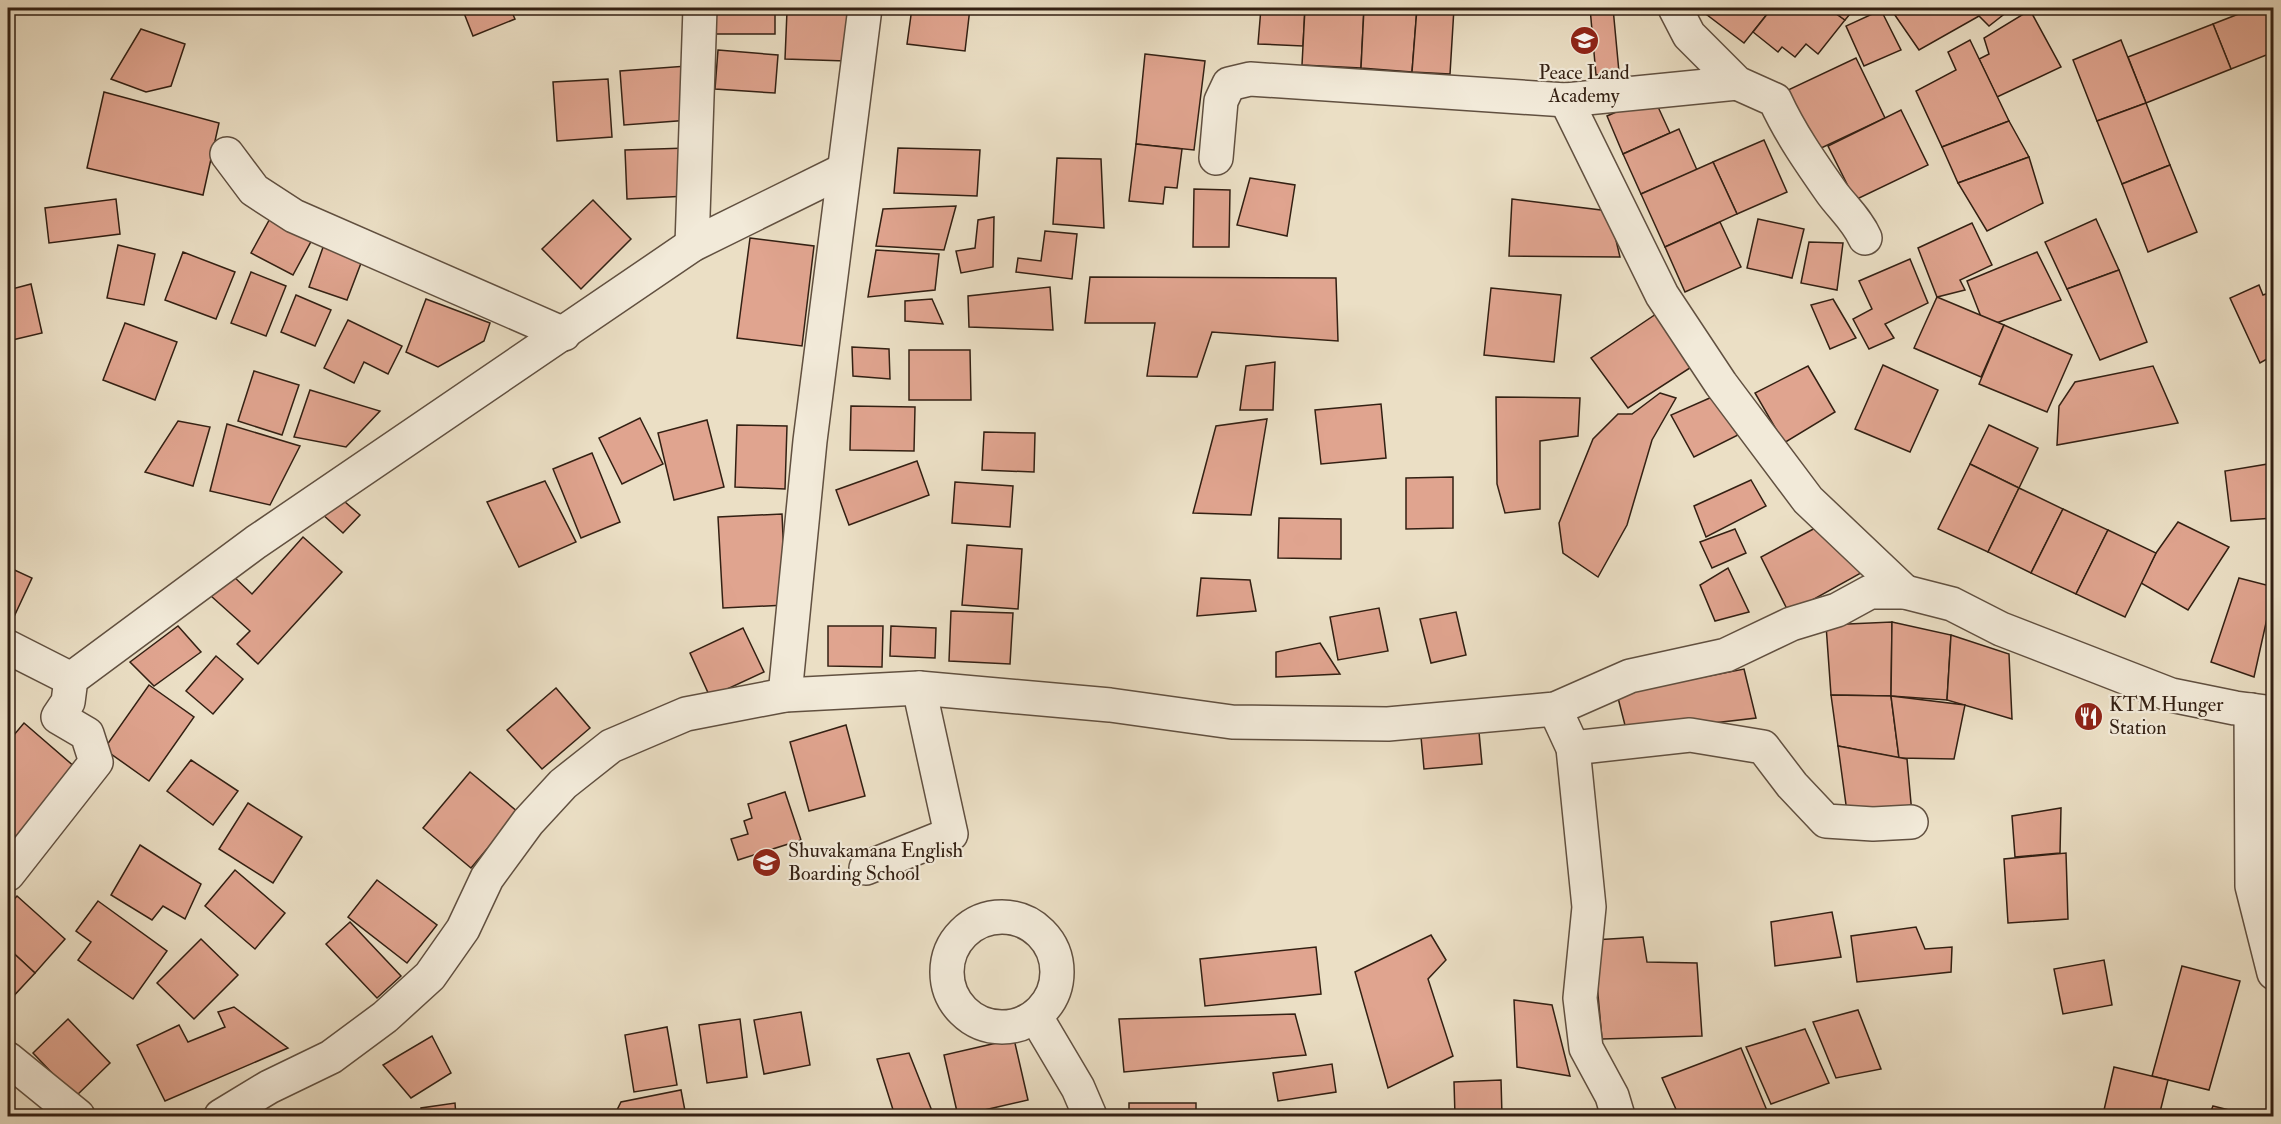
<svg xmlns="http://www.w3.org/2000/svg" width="2281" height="1124" font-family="'IM FELL Double Pica',serif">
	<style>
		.building { fill: #e0a48f; stroke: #332013; stroke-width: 1.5 }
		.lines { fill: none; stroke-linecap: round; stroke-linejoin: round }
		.minor-casing { stroke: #615040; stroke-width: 36 }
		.minor { stroke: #f2ead9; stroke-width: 33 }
		.labels { text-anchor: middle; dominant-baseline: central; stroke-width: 4.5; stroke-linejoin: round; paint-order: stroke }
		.poi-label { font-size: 20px; fill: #332013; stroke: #f2ead9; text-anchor: start }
	</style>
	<rect width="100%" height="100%" fill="#ebdfc5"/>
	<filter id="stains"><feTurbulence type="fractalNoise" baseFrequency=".00333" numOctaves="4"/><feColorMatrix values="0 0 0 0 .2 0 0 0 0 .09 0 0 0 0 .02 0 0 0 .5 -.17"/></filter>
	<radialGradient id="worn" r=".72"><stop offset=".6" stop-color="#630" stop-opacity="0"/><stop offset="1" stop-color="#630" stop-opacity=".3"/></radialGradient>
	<!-- building -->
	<g class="building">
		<polygon points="462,8 510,8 515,19 473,36"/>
		<rect x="715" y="8" width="60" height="26"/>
		<polygon points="912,8 970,8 965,51 907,44"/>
		<polygon points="1261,8 1305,8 1303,46 1258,44"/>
		<polygon points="1305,8 1364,8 1361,68 1302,65"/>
		<polygon points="1364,8 1417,8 1412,72 1361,68"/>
		<polygon points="1417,8 1454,8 1450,74 1412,72"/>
		<polygon points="1590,8 1613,8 1619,72 1596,75"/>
		<polygon points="1698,8 1772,8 1744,43"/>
		<polygon points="1772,8 1828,8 1845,20 1818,54 1806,44 1795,57 1782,47 1778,52 1753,32"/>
		<polygon points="1828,8 1855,8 1845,20"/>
		<polygon points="1890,8 2012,8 1989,26 1979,16 1919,50"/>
		<polygon points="2254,8 2266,8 2274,26 2274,52 2231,69 2213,24"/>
		<polygon points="1881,10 1901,50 1864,66 1846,26"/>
		<polygon points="2030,10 2061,67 1997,97 1979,59 1989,54 1984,38"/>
		<polygon points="787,11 848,13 846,61 785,59"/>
		<polygon points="2213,24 2231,69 2146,103 2128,57"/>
		<polygon points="141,29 185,44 171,86 146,92 111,79"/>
		<polygon points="1970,40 2009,121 1942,147 1916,91 1956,70 1948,52"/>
		<polygon points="2121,40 2146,103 2097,121 2073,60"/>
		<polygon points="718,50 778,55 775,93 715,89"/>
		<polygon points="1145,54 1205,61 1194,150 1136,144"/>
		<polygon points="1856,58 1885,118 1817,150 1788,90"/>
		<polygon points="687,66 690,120 624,125 620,71"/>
		<polygon points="608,79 612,137 557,141 553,82"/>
		<polygon points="104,92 219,123 203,195 87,168"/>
		<polygon points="1653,96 1670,133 1623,154 1607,116"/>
		<polygon points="2146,103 2170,165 2122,184 2097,121"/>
		<polygon points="1901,110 1928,165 1855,200 1828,146"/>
		<polygon points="2009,121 2029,157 1958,183 1942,147"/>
		<polygon points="1679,129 1697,170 1641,194 1623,154"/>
		<polygon points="1764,140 1787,192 1737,214 1713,162"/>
		<polygon points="1136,144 1182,149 1177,188 1165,187 1163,204 1129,201"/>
		<polygon points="687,148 688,196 627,199 625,150"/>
		<polygon points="898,148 980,150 977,196 894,193"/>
		<polygon points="2029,157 2043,203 1987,231 1958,183"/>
		<polygon points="1057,158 1101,159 1104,228 1053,224"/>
		<polygon points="1713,162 1737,214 1665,247 1641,194"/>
		<polygon points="2170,165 2197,232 2148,252 2122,184"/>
		<polygon points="1250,178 1295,185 1287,236 1237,225"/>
		<polygon points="1194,189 1230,190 1229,247 1193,247"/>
		<polygon points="116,199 120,234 49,243 45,208"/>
		<polygon points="1512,199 1609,211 1620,257 1509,256"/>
		<polygon points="593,200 631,239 581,289 542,249"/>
		<polygon points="956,206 944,250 876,246 883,209"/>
		<polygon points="272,215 314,236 293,275 251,253"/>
		<polygon points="994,217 993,267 961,273 956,251 975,248 978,220"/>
		<polygon points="1758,219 1804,229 1792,278 1747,268"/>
		<polygon points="2096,219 2119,270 2067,289 2045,242"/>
		<polygon points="1720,222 1741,267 1685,292 1665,247"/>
		<polygon points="1972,223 1992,265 1960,280 1965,290 1937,297 1918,248"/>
		<polygon points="1045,231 1077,234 1072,279 1016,272 1018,258 1041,261"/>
		<polygon points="327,236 366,250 347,300 309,287"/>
		<polygon points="750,238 814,246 802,346 737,338"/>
		<polygon points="1809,242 1843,243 1837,290 1801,283"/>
		<polygon points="118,245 155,254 144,305 107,298"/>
		<polygon points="876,250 939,254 935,290 868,297"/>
		<polygon points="183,252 235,272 216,319 165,300"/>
		<polygon points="2037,252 2061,300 1985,327 1967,281"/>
		<polygon points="1910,259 1928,303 1885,324 1894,338 1869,349 1853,319 1872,309 1859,281"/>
		<polygon points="2119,270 2147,342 2100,360 2067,289"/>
		<polygon points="251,272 286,286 266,336 231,323"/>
		<polygon points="1090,277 1336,278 1338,341 1212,332 1197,377 1147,376 1155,323 1085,323"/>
		<polygon points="31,284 42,333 8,341 8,290"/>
		<polygon points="2259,285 2263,295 2274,291 2274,355 2260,363 2230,298"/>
		<polygon points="1050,287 1053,330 969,327 968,296"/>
		<polygon points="1491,288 1561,295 1554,362 1484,355"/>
		<polygon points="296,295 331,310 315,346 281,332"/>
		<polygon points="1937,297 2004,325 1981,377 1914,348"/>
		<polygon points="426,299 490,323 484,341 438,367 406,352"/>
		<polygon points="932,299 943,324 905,321 905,301"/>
		<polygon points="1833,299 1856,338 1830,349 1811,305"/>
		<polygon points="1659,312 1693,366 1628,408 1591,358"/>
		<polygon points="348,320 402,346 388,374 364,362 354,383 324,368"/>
		<polygon points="125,323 177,342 155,400 103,380"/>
		<polygon points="2004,325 2072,355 2047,412 1979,384"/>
		<polygon points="852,347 889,349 890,379 853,376"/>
		<polygon points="909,350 970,350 971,400 909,400"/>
		<polygon points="1275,362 1273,410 1240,410 1246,366"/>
		<polygon points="1883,365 1938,390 1910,452 1855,429"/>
		<polygon points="1808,366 1835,412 1784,443 1755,393"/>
		<polygon points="2153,366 2178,423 2057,445 2059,406 2075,382"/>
		<polygon points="254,371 299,385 282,435 238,421"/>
		<polygon points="310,390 380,411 346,447 294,437"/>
		<polygon points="1660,393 1676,398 1652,440 1627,525 1598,577 1563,553 1559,523 1593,439 1618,414 1632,414"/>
		<polygon points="1496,397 1580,398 1578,436 1540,441 1540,509 1505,513 1497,484"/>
		<polygon points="1712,397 1738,435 1694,457 1671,415"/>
		<polygon points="1381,404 1386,458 1321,464 1315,410"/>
		<polygon points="851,406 915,407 914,451 850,450"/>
		<polygon points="640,418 663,464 622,484 599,438"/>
		<polygon points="1267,419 1251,515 1193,513 1216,426"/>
		<polygon points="707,420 724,487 674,500 658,433"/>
		<polygon points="178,421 210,427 193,486 145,472"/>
		<polygon points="227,424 300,446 270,505 210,491"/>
		<polygon points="737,425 787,426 785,489 735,487"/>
		<polygon points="1989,425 2038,448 2019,488 1970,464"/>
		<polygon points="984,432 1035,433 1034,472 982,470"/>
		<polygon points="592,453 620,522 581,538 553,469"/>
		<polygon points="917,461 929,495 849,525 836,490"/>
		<polygon points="2274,463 2274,518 2231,521 2225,471"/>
		<polygon points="1970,464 2019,488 1988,552 1938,529"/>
		<polygon points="1453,477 1453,528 1406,529 1406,478"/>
		<polygon points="1751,480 1766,506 1706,537 1694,506"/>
		<polygon points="545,481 576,542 519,567 487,502"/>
		<polygon points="955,482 1013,486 1010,527 952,523"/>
		<polygon points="2019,488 2063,509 2031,573 1988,552"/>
		<polygon points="337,495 360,515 343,533 321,513"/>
		<polygon points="2063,509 2108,530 2076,594 2031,573"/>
		<polygon points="782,514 786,605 723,608 718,517"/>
		<polygon points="1279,518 1341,519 1341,559 1278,558"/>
		<polygon points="2178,522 2229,547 2188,610 2141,583 2156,553"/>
		<polygon points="1819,526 1870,568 1789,613 1761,557"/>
		<polygon points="1735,529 1746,553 1712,568 1700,542"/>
		<polygon points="2108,530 2156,553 2125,617 2076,594"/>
		<polygon points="303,537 342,572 258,664 237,644 250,631 211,596 231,574 252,594"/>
		<polygon points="967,545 1022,549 1018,609 962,605"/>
		<polygon points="8,567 32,578 12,621 8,619"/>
		<polygon points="1728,568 1749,612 1715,621 1700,585"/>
		<polygon points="1201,578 1250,580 1256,611 1197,616"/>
		<polygon points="2239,578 2274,587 2254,677 2211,662"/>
		<polygon points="1379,608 1388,651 1338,660 1330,617"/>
		<polygon points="951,611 1013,613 1010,664 949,661"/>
		<polygon points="1456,612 1466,655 1431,663 1420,619"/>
		<polygon points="1892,622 1891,696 1831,695 1826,625"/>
		<polygon points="1892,622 1951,635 1947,700 1891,696"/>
		<polygon points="178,626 201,652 154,686 130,662"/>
		<polygon points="828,626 883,626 882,667 828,666"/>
		<polygon points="891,626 936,628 935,658 890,656"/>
		<polygon points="743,628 764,672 710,697 690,653"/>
		<polygon points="1951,635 2009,654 2012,719 1947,700"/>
		<polygon points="1320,643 1340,674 1276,677 1276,652"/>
		<polygon points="216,656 243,679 213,714 186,691"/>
		<polygon points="1744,669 1756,718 1627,733 1617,694"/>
		<polygon points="149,685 194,717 149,781 104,749"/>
		<polygon points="556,688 590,728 542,769 507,730"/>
		<polygon points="1831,695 1891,696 1899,758 1838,746"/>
		<polygon points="1891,696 1965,705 1954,759 1899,758"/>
		<polygon points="24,723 76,768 8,848 8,742"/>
		<polygon points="846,725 865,796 809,811 790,742"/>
		<polygon points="1479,732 1482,764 1424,769 1421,737"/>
		<polygon points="1838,746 1907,759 1912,814 1847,812"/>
		<polygon points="191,760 238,791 213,825 167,791"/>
		<polygon points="470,772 518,812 471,868 423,828"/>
		<polygon points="785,792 801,840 738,860 731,839 748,834 744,821 752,818 748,804"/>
		<polygon points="248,803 302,837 273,883 219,849"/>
		<polygon points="2061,808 2060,853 2015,857 2012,816"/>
		<polygon points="140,845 201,884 185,919 163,906 152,920 111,895"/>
		<polygon points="2066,853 2068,919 2008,923 2004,859"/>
		<polygon points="235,870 285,913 255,949 205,906"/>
		<polygon points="377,880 437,925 407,963 348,917"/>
		<polygon points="17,896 65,939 35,973 8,948 8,906"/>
		<polygon points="98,901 167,951 133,999 78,960 91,942 76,931"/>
		<polygon points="1832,912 1841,957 1775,966 1771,922"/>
		<polygon points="350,922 401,976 377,998 326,944"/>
		<polygon points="1916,927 1925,949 1952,947 1951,972 1857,982 1851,936"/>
		<polygon points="1431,935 1446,960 1428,979 1453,1056 1388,1088 1355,972"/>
		<polygon points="1643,937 1647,962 1697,963 1702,1036 1602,1039 1593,940"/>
		<polygon points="201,939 238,975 194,1019 157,983"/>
		<polygon points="1316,947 1321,994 1205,1006 1200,959"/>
		<polygon points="8,948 35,973 8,1002"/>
		<polygon points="2104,960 2112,1005 2063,1014 2054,969"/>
		<polygon points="2182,966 2240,981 2209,1090 2152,1076"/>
		<polygon points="1514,1000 1552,1005 1570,1076 1517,1067"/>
		<polygon points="234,1007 288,1048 165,1101 137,1045 179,1025 188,1042 225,1027 218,1012"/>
		<polygon points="1858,1010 1881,1069 1836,1078 1813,1022"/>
		<polygon points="801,1012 810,1065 764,1074 754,1020"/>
		<polygon points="1295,1014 1306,1055 1124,1072 1119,1019"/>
		<polygon points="68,1019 110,1063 75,1097 33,1053"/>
		<polygon points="740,1019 747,1077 707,1083 699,1025"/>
		<polygon points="667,1027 677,1085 634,1092 625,1035"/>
		<polygon points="1805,1029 1829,1083 1771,1104 1746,1047"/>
		<polygon points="432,1036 451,1073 411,1098 383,1065"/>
		<polygon points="1014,1039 1028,1100 958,1116 944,1055"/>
		<polygon points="1741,1048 1768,1113 1760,1116 1679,1116 1662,1078"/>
		<polygon points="909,1053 934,1116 895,1116 877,1059"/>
		<polygon points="1332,1064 1336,1092 1278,1101 1273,1073"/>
		<polygon points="2114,1067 2168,1080 2159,1116 2131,1116 2104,1110"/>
		<polygon points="1501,1080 1502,1116 1455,1116 1454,1082"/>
		<polygon points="681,1090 686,1116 614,1116 621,1102"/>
		<polygon points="455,1103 456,1116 422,1116 421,1108"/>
		<rect x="1129" y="1103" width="67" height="13"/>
		<polygon points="2213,1106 2253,1116 2209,1116"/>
		<polygon points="1535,1110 1569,1111 1569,1116 1535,1116"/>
	</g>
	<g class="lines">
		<defs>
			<g id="minor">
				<path d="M1675 8 1689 35 1737 83 1775 100C1790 133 1811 163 1832 193 1843 208 1857 220 1865 238"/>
				<polyline points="1566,100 1662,295 1721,384 1808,500 1905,592"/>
				<polyline points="227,154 254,190 294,216 564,334"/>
				<polyline points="1216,158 1221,101 1229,84 1250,79 1566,100 1737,83"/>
				<polyline points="692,245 700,8"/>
				<polyline points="8,647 71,679"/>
				<polyline points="785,695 810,441 865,8"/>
				<polyline points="1555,709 1573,748 1589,907 1580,998 1586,1048 1612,1096 1618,1116"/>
				<polyline points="2251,710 2252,886 2274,973"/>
				<polyline points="1573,748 1690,735 1763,747 1792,785 1826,821 1873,824 1911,822"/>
				<polyline points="866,868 951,834 919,688"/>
				<polyline points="8,874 96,762 87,734 58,717 68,702 71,679 256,542 692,245 842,171"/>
				<circle cx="1002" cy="972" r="55"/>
				<polyline points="1036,1017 1078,1088 1090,1116"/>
				<polyline points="8,1059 78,1116"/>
				<polyline points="221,1116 269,1087 331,1057 385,1017 430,976 463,929 487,878 528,822 563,784 611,746 686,714 785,695 919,688 1110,705 1232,722 1388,724 1555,709 1630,676 1726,655 1791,624 1837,610 1870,592 1905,592 1952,604 2001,629 2171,695 2235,708 2274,713"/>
			</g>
		</defs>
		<!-- minor casing -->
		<use href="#minor" class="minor-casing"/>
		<!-- minor -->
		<use href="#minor" class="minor"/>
	</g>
	<!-- icons -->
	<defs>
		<symbol id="school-disc" viewBox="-11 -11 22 22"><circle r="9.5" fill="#8f2418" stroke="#f2ead9"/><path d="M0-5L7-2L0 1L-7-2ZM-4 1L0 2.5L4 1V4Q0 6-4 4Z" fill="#fff"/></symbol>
		<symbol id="restaurant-disc" viewBox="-11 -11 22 22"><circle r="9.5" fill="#8f2418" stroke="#f2ead9"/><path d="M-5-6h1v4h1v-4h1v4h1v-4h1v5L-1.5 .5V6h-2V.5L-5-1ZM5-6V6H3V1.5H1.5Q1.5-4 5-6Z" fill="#fff"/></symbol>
	</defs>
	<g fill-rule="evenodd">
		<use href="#school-disc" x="1568" y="24" width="33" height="33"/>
		<use href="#restaurant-disc" x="2072" y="700" width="33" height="33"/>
		<use href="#school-disc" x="750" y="846" width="33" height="33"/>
	</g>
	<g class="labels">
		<!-- poi labels -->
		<g class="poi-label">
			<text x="1584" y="72" text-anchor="middle">Peace Land<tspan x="1584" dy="23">Academy</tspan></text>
			<text x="2109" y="704">KTM Hunger<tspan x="2109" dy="23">Station</tspan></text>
			<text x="788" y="850">Shuvakamana English<tspan x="788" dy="23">Boarding School</tspan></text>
		</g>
	</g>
	<!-- margin -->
	<rect width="2281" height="1124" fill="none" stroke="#ebdfc5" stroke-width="30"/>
	<rect x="9" y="9" width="2263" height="1106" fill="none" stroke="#332013" stroke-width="3"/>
	<rect x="15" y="15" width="2251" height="1094" fill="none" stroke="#332013" stroke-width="1.5"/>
	<rect width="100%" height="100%" filter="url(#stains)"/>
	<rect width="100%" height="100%" fill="url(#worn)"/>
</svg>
